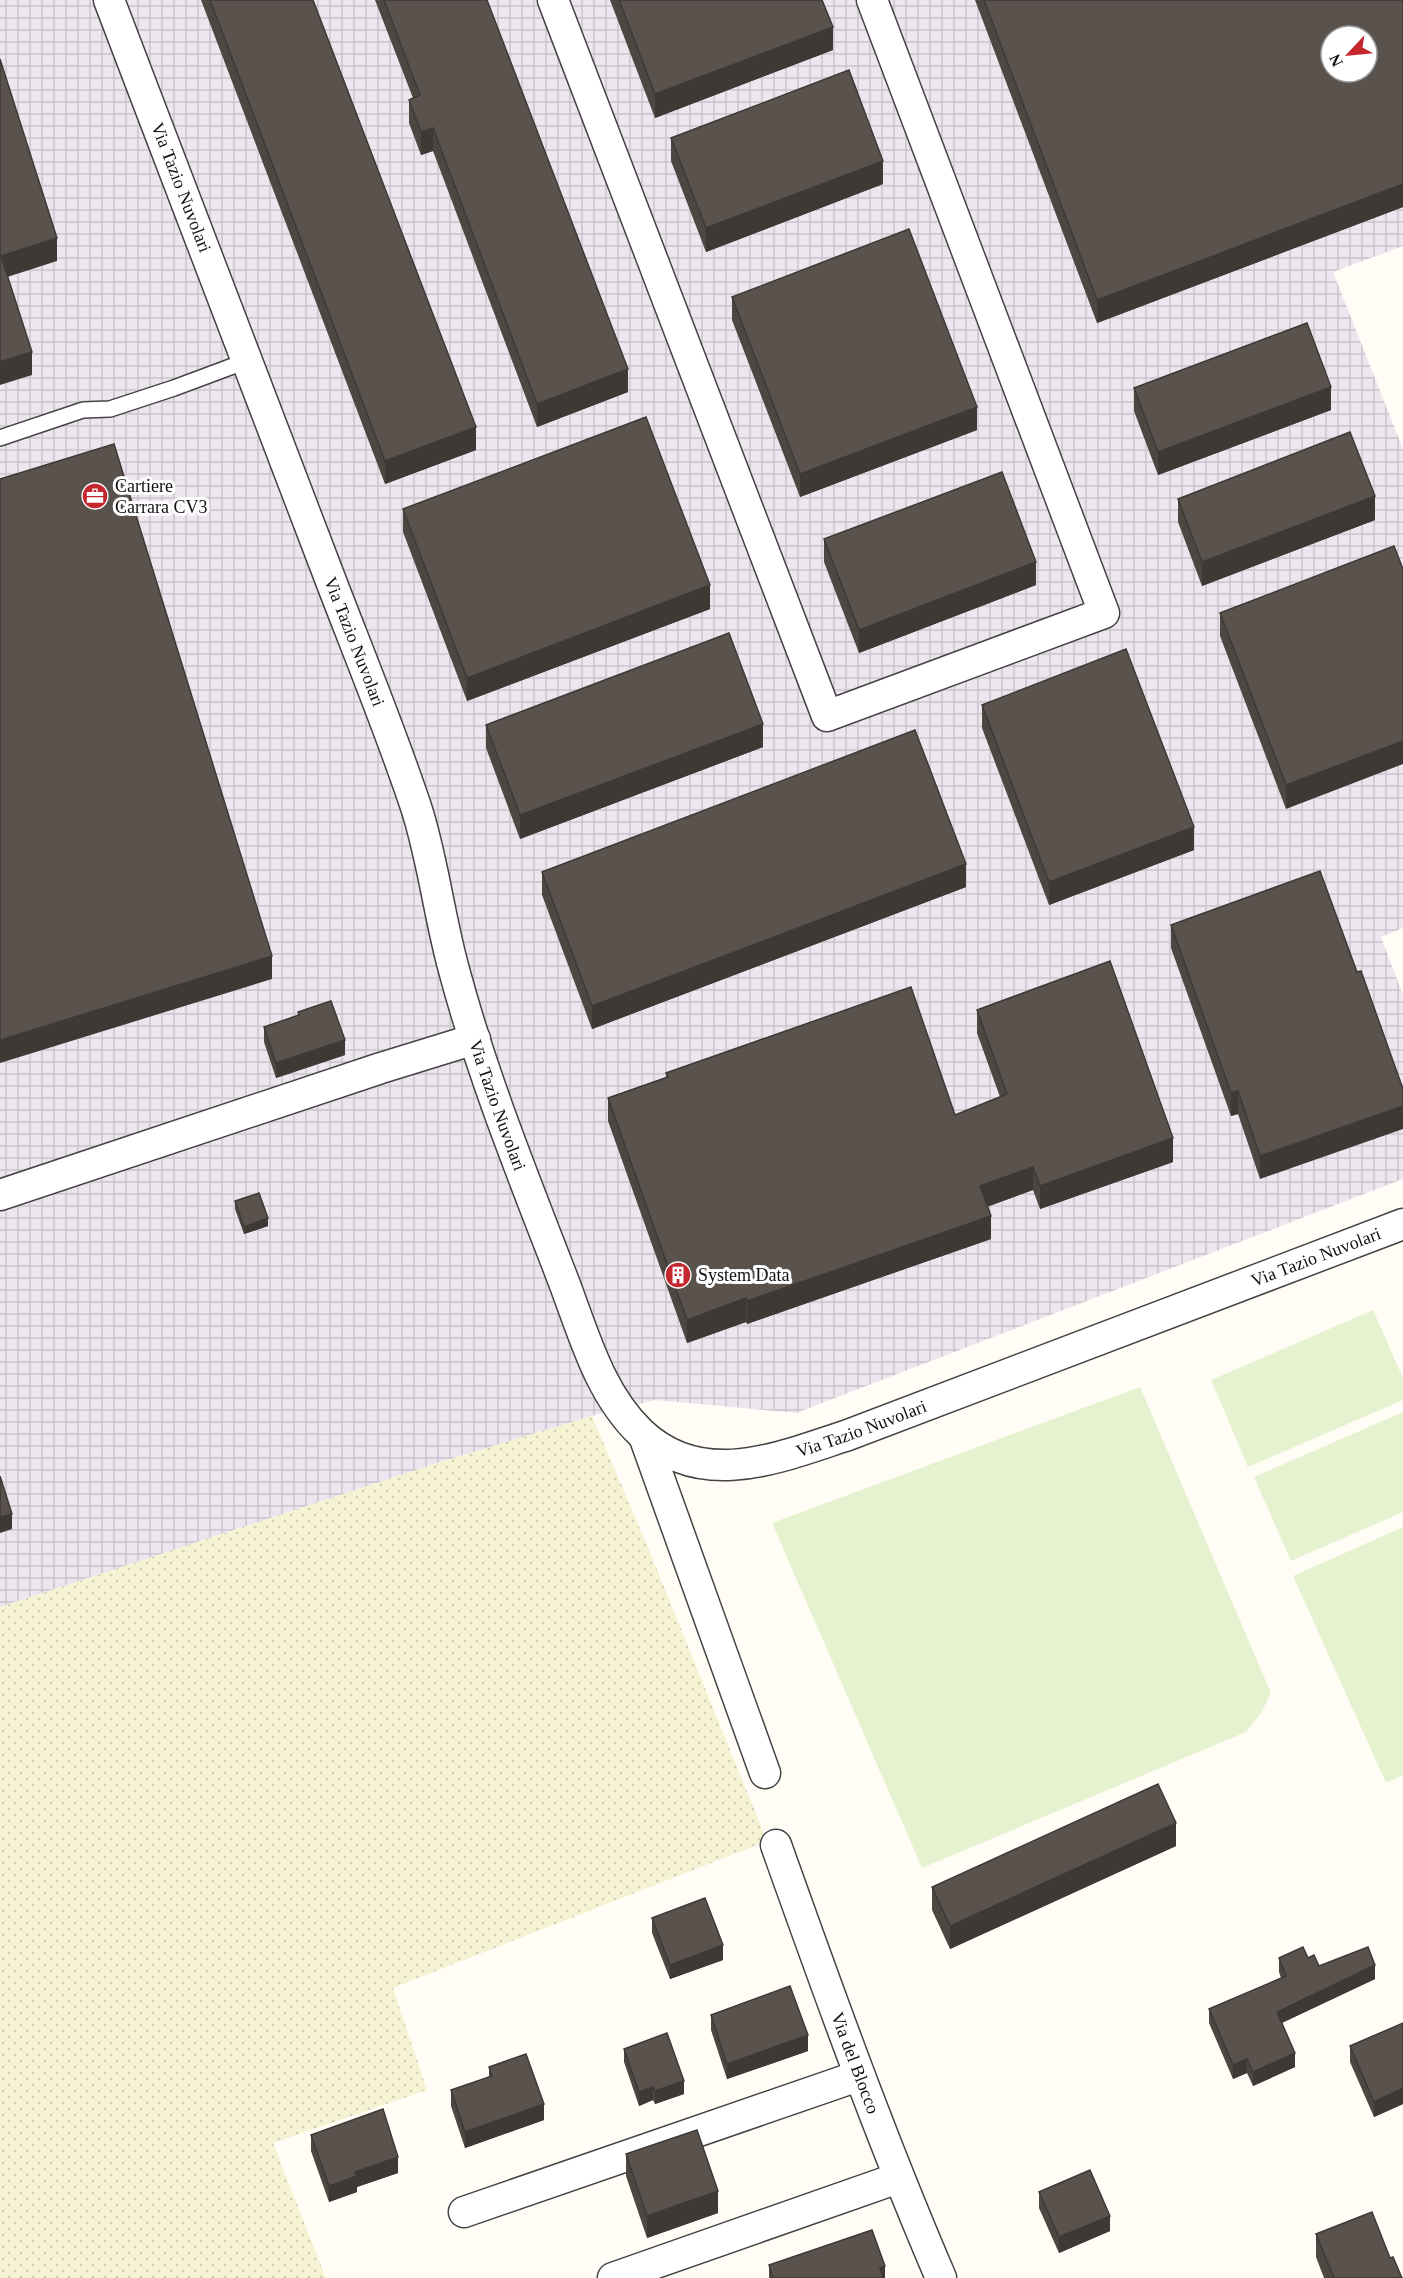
<svg xmlns="http://www.w3.org/2000/svg" width="1403" height="2278" font-family="Georgia,serif">
	<style>
		.industrial { fill: url(#industrial-grid); fill-rule: evenodd }
		.farmland { fill: url(#farmland-dots) }
		.pitch { fill: #e6f2cf }
		.lines { fill: none; stroke-linecap: round; stroke-linejoin: round }
		.service-casing { stroke: #444; stroke-width: 18 }
		.minor-casing { stroke: #444; stroke-width: 33 }
		.service { stroke: #fff; stroke-width: 15 }
		.minor { stroke: #fff; stroke-width: 30 }
		.wall { fill: #4d4742 }
		.shaded-wall { fill: #3f3936 }
		.building { fill: #5a524d; stroke: #3f3936; stroke-width: 1.5; fill-rule: evenodd }
		.labels { text-anchor: middle; dominant-baseline: central; stroke-width: 6; stroke-linejoin: round; paint-order: stroke }
		.street-label { font-size: 18px; fill: #111; stroke: #fff }
		.poi-label { font-size: 18px; fill: #111; stroke: #fff; text-anchor: start }
	</style>
	<defs>
		<pattern id="industrial-grid" width="8" height="8" patternUnits="userSpaceOnUse" patternTransform="scale(1.5)"><rect width="8" height="8" fill="#eee6ef"/><path d="M0 4h8M4 0v8" fill="none" stroke="#cbc4cc"/></pattern>
		<pattern id="farmland-dots" width="8" height="8" patternUnits="userSpaceOnUse" patternTransform="scale(1.5)"><rect width="8" height="8" fill="#f6f3d4"/><path d="M2 2h.1M6 6h.1" fill="none" stroke="#d2cfb5" stroke-width="1.8" stroke-linecap="round"/></pattern>
	</defs>
	<rect width="100%" height="100%" fill="#fffdf5"/>
	<!-- industrial -->
	<path class="industrial" d="M0 0H1403V246L1333 272 1403 449V928L1381 937 1403 995V1179L796 1413 655 1400 592 1416 441 1462 0 1607ZM1331 36H1367V72H1331Z"/>
	<!-- farmland -->
	<polygon class="farmland" points="592,1416 647,1545 767,1841 393,1988 427,2090 273,2143 326,2278 0,2278 0,1607 441,1462"/>
	<!-- pitch -->
	<g class="pitch">
		<polygon points="1373,1310 1403,1378 1403,1400 1248,1467 1211,1380"/>
		<polygon points="1140,1387 1271,1693 1261,1713 1246,1732 922,1868 772,1523"/>
		<polygon points="1403,1412 1403,1512 1291,1561 1254,1477"/>
		<polygon points="1403,1527 1403,1775 1386,1783 1293,1576"/>
	</g>
	<g class="lines">
		<defs>
			<polyline id="service" points="0,438 83,410 110,409 174,388 249,360"/>
			<g id="minor">
				<path id="s1" d="M109 0C182 189 255 378 326 568 356 647 389 726 416 807 433 859 439 916 454 970 482 1075 523 1176 562 1277 583 1331 598 1392 641 1433 703 1491 780 1457 848 1435L1403 1224"/>
				<polyline points="553,0 827,716 1104,613 872,0"/>
				<polyline points="0,1195 381,1068 475,1039"/>
				<polyline points="644,1436 765,1773"/>
				<path id="s2" d="M776 1845C828 1991 880 2136 941 2278"/>
				<polyline points="464,2212 858,2076"/>
				<polyline points="613,2278 898,2178"/>
			</g>
		</defs>
		<!-- service casing -->
		<use href="#service" class="service-casing"/>
		<!-- minor casing -->
		<use href="#minor" class="minor-casing"/>
		<!-- service -->
		<use href="#service" class="service"/>
		<!-- minor -->
		<use href="#minor" class="minor"/>
	</g>
	<!-- wall -->
	<g class="wall">
		<polygon points="201,0 313,0 476,450 385,484"/>
		<polygon points="375,0 487,0 628,392 537,427 433,151 421,155 409,123 409,100 413,98"/>
		<polygon points="610,0 822,0 833,50 655,118"/>
		<polygon points="975,0 1403,0 1403,207 1097,323"/>
		<polygon points="671,138 883,184 706,252 671,161"/>
		<polygon points="732,297 977,430 800,497 732,320"/>
		<polygon points="1134,388 1331,410 1158,475 1134,411"/>
		<polygon points="1178,499 1375,520 1202,586 1178,522"/>
		<polygon points="403,509 710,609 467,701 403,532"/>
		<polygon points="824,539 1036,585 859,653 824,562"/>
		<polygon points="1394,546 1286,809 1220,636 1220,613"/>
		<polygon points="982,705 1194,850 1049,905 982,728"/>
		<polygon points="486,725 763,747 520,839 486,748"/>
		<polygon points="1320,871 1260,1179 1238,1114 1231,1116 1171,948 1171,925"/>
		<polygon points="542,872 966,887 592,1029 542,895"/>
		<polygon points="977,1010 1173,1162 1040,1209 1033,1190 987,1207 991,1239 747,1324 746,1322 687,1343 608,1121 608,1098 666,1077 666,1073 955,1115 1000,1097 977,1033"/>
		<polygon points="298,1012 345,1055 276,1078 264,1042 264,1027 298,1016"/>
		<polygon points="235,1201 268,1226 244,1234 235,1209"/>
		<polygon points="1176,1846 950,1949 932,1910 932,1887"/>
		<polygon points="652,1918 723,1960 670,1979 652,1933"/>
		<polygon points="1279,1958 1308,1958 1319,1966 1375,1979 1282,2023 1295,2067 1253,2086 1247,2073 1233,2079 1209,2023 1209,2009 1281,1978 1279,1972"/>
		<polygon points="711,2015 808,2051 727,2079 711,2030"/>
		<polygon points="1403,2023 1403,2104 1374,2117 1350,2062 1350,2046"/>
		<polygon points="624,2049 684,2094 655,2104 653,2100 639,2106 624,2062"/>
		<polygon points="489,2067 544,2120 465,2148 451,2106 451,2090 489,2077"/>
		<polygon points="311,2135 398,2173 357,2187 357,2192 329,2202 311,2151"/>
		<polygon points="626,2154 718,2213 647,2238 626,2176"/>
		<polygon points="1039,2192 1110,2231 1059,2253 1039,2208"/>
		<polygon points="1316,2234 1390,2258 1402,2278 1324,2278 1316,2257"/>
		<polygon points="769,2265 885,2278 769,2278"/>
	</g>
	<!-- shaded-wall -->
	<g class="shaded-wall">
		<polygon points="833,27 833,50 655,118 655,94"/>
		<polygon points="433,128 433,151 421,155 421,132"/>
		<polygon points="883,161 883,184 706,252 706,228"/>
		<polygon points="1403,184 1403,207 1097,323 1097,300"/>
		<polygon points="57,238 57,261 1,279 1,256"/>
		<polygon points="32,352 32,375 0,385 0,362"/>
		<polygon points="628,369 628,392 537,427 537,404"/>
		<polygon points="1331,387 1331,410 1158,475 1158,452"/>
		<polygon points="977,407 977,430 800,497 800,474"/>
		<polygon points="476,427 476,450 385,484 385,461"/>
		<polygon points="1375,496 1375,520 1202,586 1202,562"/>
		<polygon points="1036,562 1036,585 859,653 859,630"/>
		<polygon points="710,585 710,609 467,701 467,678"/>
		<polygon points="763,724 763,747 520,839 520,815"/>
		<polygon points="1403,741 1403,764 1286,809 1286,785"/>
		<polygon points="1194,827 1194,850 1049,905 1049,882"/>
		<polygon points="966,864 966,887 592,1029 592,1006"/>
		<polygon points="272,956 272,979 0,1063 0,1040"/>
		<polygon points="345,1040 345,1055 276,1078 276,1063"/>
		<polygon points="1238,1091 1238,1114 1231,1116 1231,1093"/>
		<polygon points="1403,1106 1403,1129 1260,1179 1260,1156"/>
		<polygon points="1173,1138 1173,1162 1040,1209 1040,1186"/>
		<polygon points="1033,1167 1033,1190 980,1209 980,1186"/>
		<polygon points="991,1216 991,1239 747,1324 747,1301"/>
		<polygon points="268,1218 268,1226 244,1234 244,1227"/>
		<polygon points="746,1298 746,1322 687,1343 687,1320"/>
		<polygon points="12,1514 12,1529 0,1533 0,1517"/>
		<polygon points="1176,1823 1176,1846 950,1949 950,1926"/>
		<polygon points="723,1945 723,1960 670,1979 670,1965"/>
		<polygon points="1375,1965 1375,1979 1277,2025 1277,2012"/>
		<polygon points="808,2035 808,2051 727,2079 727,2064"/>
		<polygon points="1295,2053 1295,2067 1253,2086 1253,2072"/>
		<polygon points="1247,2059 1247,2073 1233,2079 1233,2065"/>
		<polygon points="684,2081 684,2094 655,2104 655,2091"/>
		<polygon points="653,2087 653,2100 639,2106 639,2092"/>
		<polygon points="1403,2088 1403,2104 1374,2117 1374,2102"/>
		<polygon points="544,2104 544,2120 465,2148 465,2132"/>
		<polygon points="398,2157 398,2173 357,2187 357,2192 329,2202 329,2186 355,2172"/>
		<polygon points="718,2191 718,2213 647,2238 647,2216"/>
		<polygon points="1110,2216 1110,2231 1059,2253 1059,2237"/>
		<polygon points="885,2266 885,2278 880,2278 880,2268"/>
	</g>
	<!-- building -->
	<g class="building">
		<polygon points="210,0 313,0 476,427 385,461"/>
		<polygon points="384,0 487,0 628,369 537,404 433,128 421,132 409,100 420,95"/>
		<polygon points="619,0 822,0 833,27 655,94"/>
		<path d="M984 0H1403V184L1097 300ZM1331 36H1367V72H1331Z"/>
		<polygon points="0,59 57,238 1,256 32,352 0,362"/>
		<polygon points="849,70 883,161 706,228 671,138"/>
		<polygon points="909,229 977,407 800,474 732,297"/>
		<polygon points="1307,323 1331,387 1158,452 1134,388"/>
		<polygon points="646,417 710,585 467,678 403,509"/>
		<polygon points="1350,432 1375,496 1202,562 1178,499"/>
		<polygon points="114,444 272,956 0,1040 0,479"/>
		<polygon points="1002,472 1036,562 859,630 824,539"/>
		<polygon points="1394,546 1403,569 1403,741 1286,785 1220,613"/>
		<polygon points="729,633 763,724 520,815 486,725"/>
		<polygon points="1126,649 1194,827 1049,882 982,705"/>
		<polygon points="915,730 966,864 592,1006 542,872"/>
		<polygon points="1320,871 1357,972 1361,971 1403,1089 1403,1106 1260,1156 1238,1091 1231,1093 1171,925"/>
		<polygon points="1110,961 1173,1138 1040,1186 1033,1167 980,1186 991,1216 747,1301 746,1298 687,1320 608,1098 668,1077 666,1073 911,987 955,1115 1007,1094 977,1010"/>
		<polygon points="331,1001 345,1040 276,1063 264,1027 299,1015 298,1012"/>
		<polygon points="259,1193 268,1218 244,1227 235,1201"/>
		<polygon points="0,1476 12,1514 0,1517"/>
		<polygon points="1158,1784 1176,1823 950,1926 932,1887"/>
		<polygon points="705,1898 723,1945 670,1965 652,1918"/>
		<polygon points="1303,1947 1308,1958 1314,1955 1319,1966 1368,1947 1375,1965 1277,2012 1295,2053 1253,2072 1247,2059 1233,2065 1209,2009 1286,1976 1279,1958"/>
		<polygon points="790,1986 808,2035 727,2064 711,2015"/>
		<polygon points="1403,2023 1403,2088 1374,2102 1350,2046"/>
		<polygon points="667,2033 684,2081 655,2091 653,2087 639,2092 624,2049"/>
		<polygon points="526,2054 544,2104 465,2132 451,2090 492,2076 489,2067"/>
		<polygon points="383,2109 398,2157 355,2172 357,2176 329,2186 311,2135"/>
		<polygon points="697,2130 718,2191 647,2216 626,2154"/>
		<polygon points="1090,2170 1110,2216 1059,2237 1039,2192"/>
		<polygon points="1372,2212 1390,2258 1393,2257 1402,2278 1334,2278 1316,2234"/>
		<polygon points="872,2230 885,2266 880,2268 883,2278 773,2278 769,2265"/>
	</g>
	<!-- icons -->
	<defs>
		<symbol id="office-disc" viewBox="-11 -11 22 22"><circle r="9.5" fill="#c4262e" stroke="#fff"/><path d="M-6-3h4V-5.5h4V-3h4V5H-6ZM-1-4.5V-3h2v-1.5ZM-6 0V1H6V0Z" fill="#fff"/></symbol>
		<symbol id="building-disc" viewBox="-11 -11 22 22"><circle r="9.5" fill="#c4262e" stroke="#fff"/><path d="M-4-6H4V6H1V3H-1V6H-4ZM-2.5-4.3h1.7v1.8h-1.7ZM.8-4.3h1.7v1.8H.8ZM-2.5-1h1.7V.8h-1.7ZM.8-1h1.7V.8H.8Z" fill="#fff"/></symbol>
	</defs>
	<g fill-rule="evenodd">
		<use href="#office-disc" x="80" y="481" width="30" height="30"/>
		<use href="#building-disc" x="663" y="1260" width="30" height="30"/>
	</g>
	<g class="labels">
		<!-- street labels -->
		<g class="street-label">
			<text stroke="none"><textPath href="#s1" startOffset="201">Via Tazio Nuvolari</textPath></text>
			<text stroke="none"><textPath href="#s1" startOffset="687">Via Tazio Nuvolari</textPath></text>
			<text stroke="none"><textPath href="#s1" startOffset="1173">Via Tazio Nuvolari</textPath></text>
			<text stroke="none"><textPath href="#s1" startOffset="2253">Via Tazio Nuvolari</textPath></text>
			<text stroke="none"><textPath href="#s1" startOffset="1767">Via Tazio Nuvolari</textPath></text>
			<text stroke="none"><textPath href="#s2" startOffset="232">Via del Blocco</textPath></text>
		</g>
		<!-- poi labels -->
		<g class="poi-label">
			<text x="115" y="486">Cartiere<tspan x="115" dy="21">Carrara CV3</tspan></text>
			<text x="698" y="1275">System Data</text>
		</g>
	</g>
	<!-- north arrow -->
	<g transform="translate(1349 54) rotate(244)"><circle r="28" fill="#ffffff" stroke="#a0a0a0" stroke-width="1.5"/>
	<path d="M0-4.5L10 22L0 15L-10 22Z" fill="#c4262e"/>
	<text y="-9" font-size="16" font-weight="bold" text-anchor="middle" fill="#111111">N</text>
	</g>
</svg>
